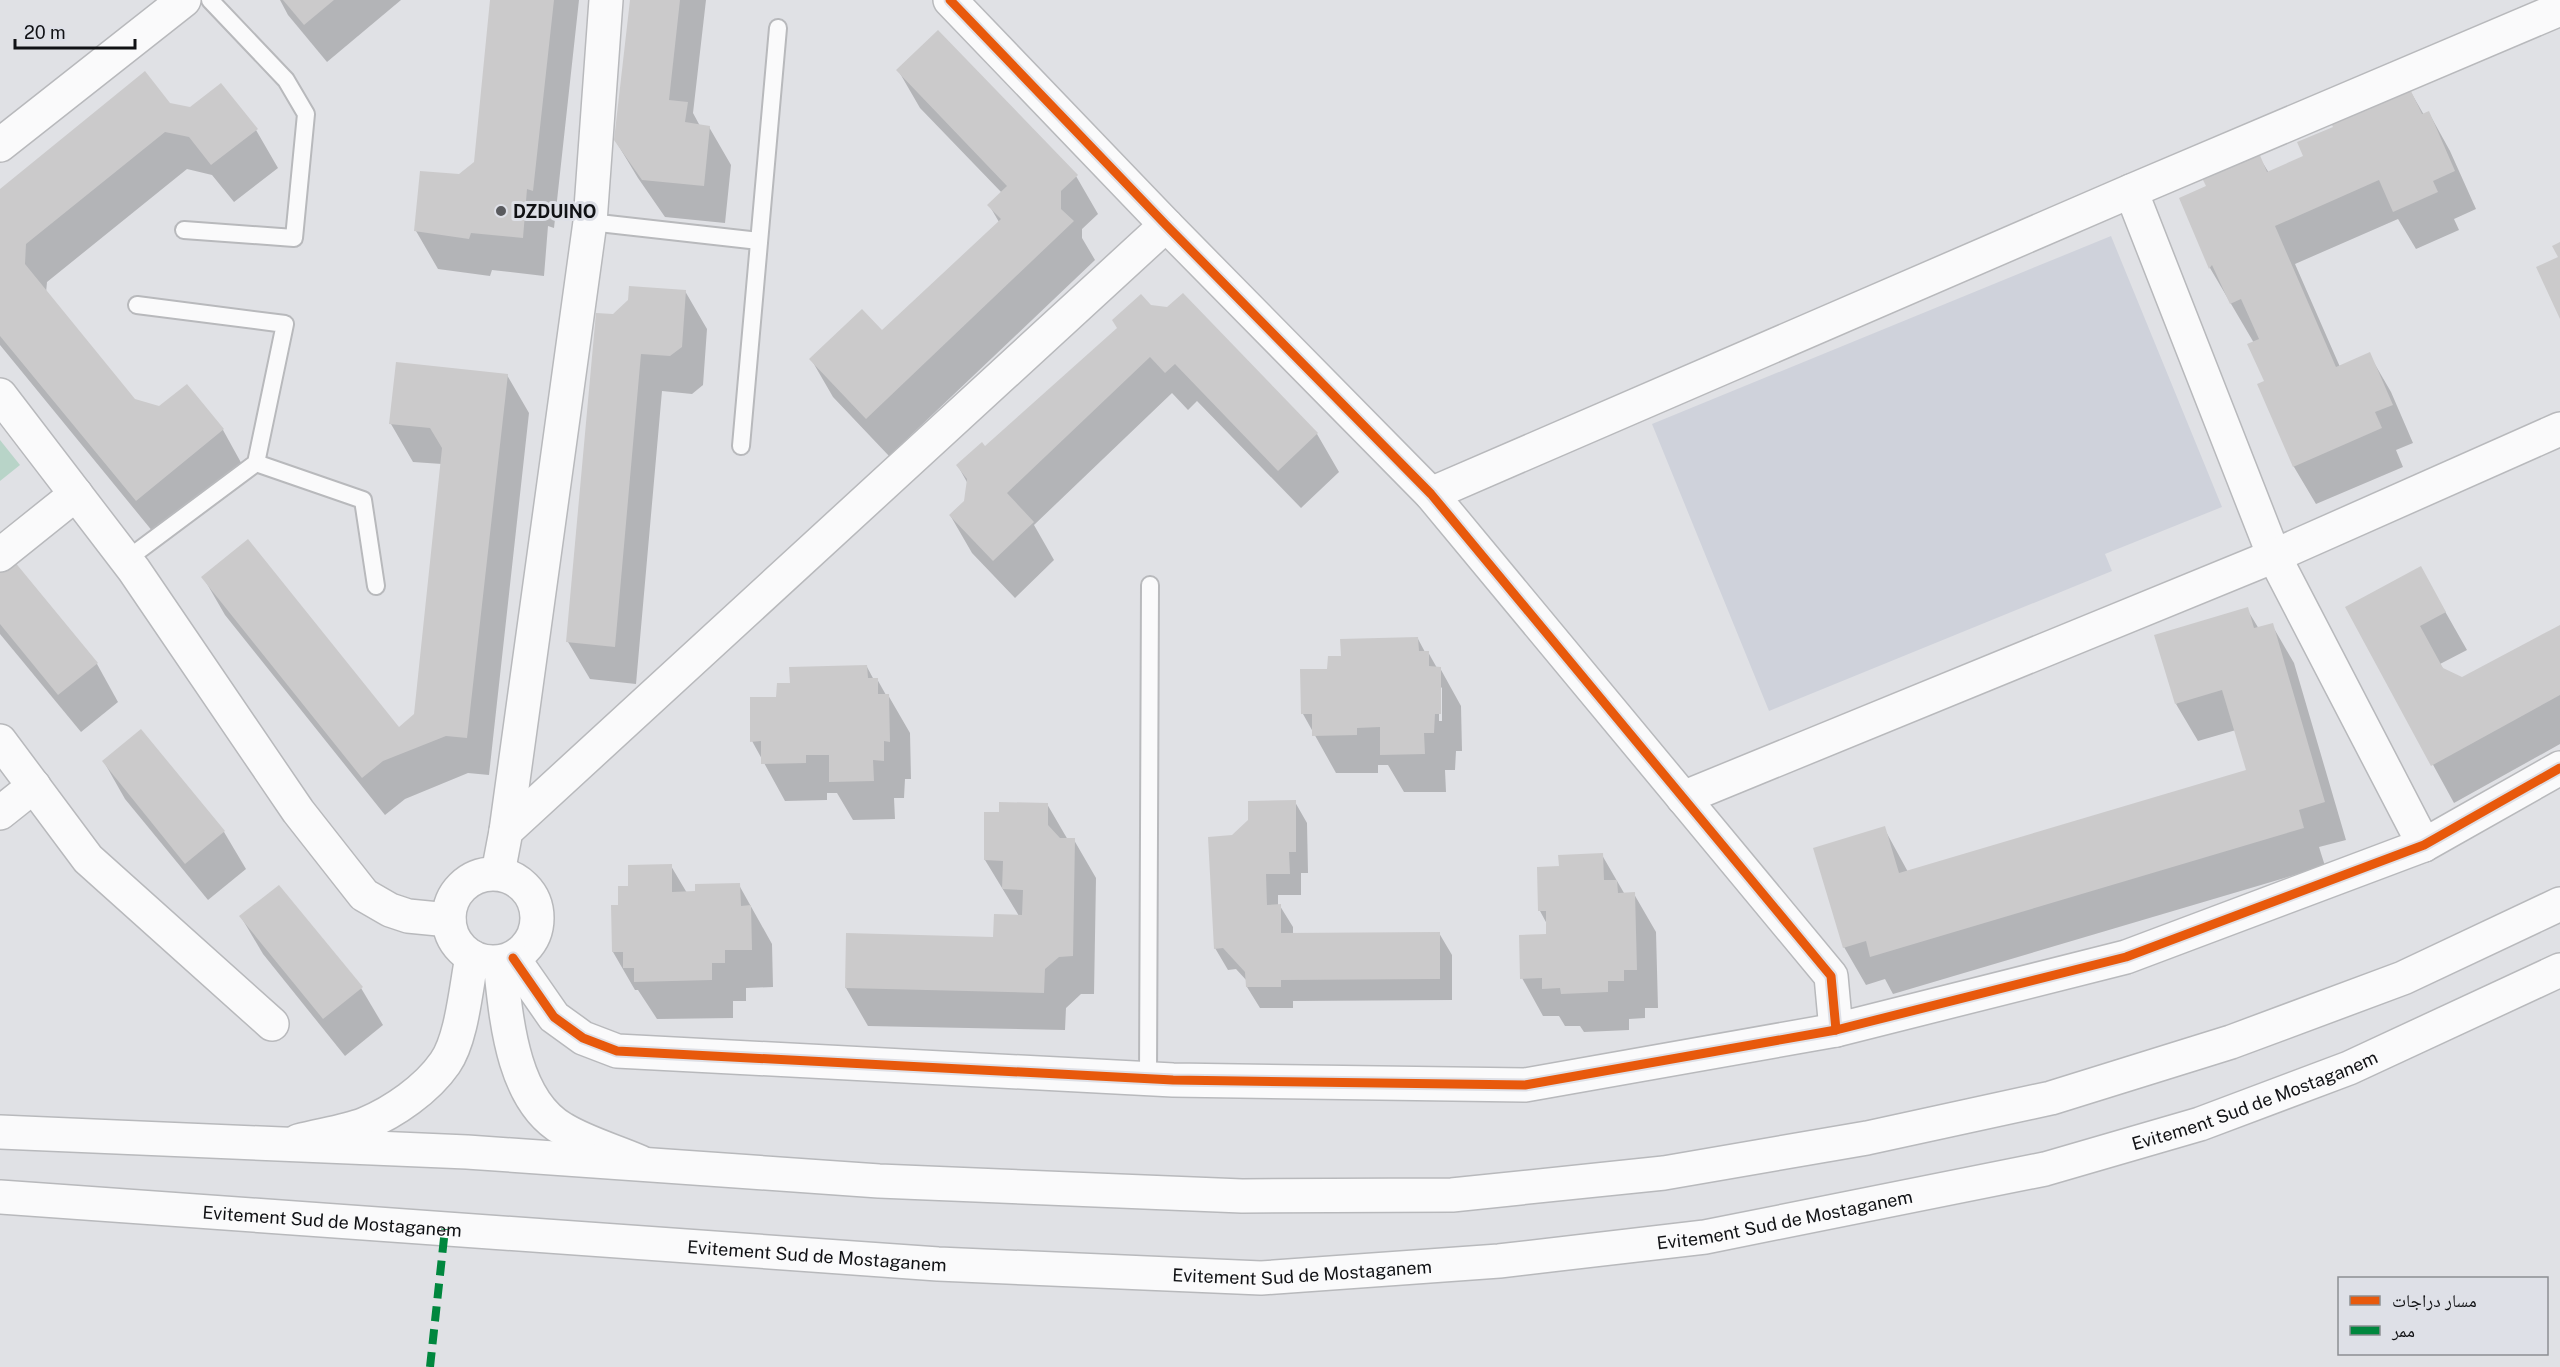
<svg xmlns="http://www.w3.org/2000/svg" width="2560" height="1367" font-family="'Public Sans','Noto Naskh Arabic',sans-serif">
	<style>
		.built { fill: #cfd2db }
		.green { fill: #b8d4c8 }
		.shadow { fill: #0003; fill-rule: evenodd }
		.building { fill: #cbcacb }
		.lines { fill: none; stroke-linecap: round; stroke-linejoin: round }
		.lane-casing { stroke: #b8b9bc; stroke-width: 20 }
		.street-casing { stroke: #b8b9bc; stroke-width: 36 }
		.highway-casing { stroke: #b8b9bc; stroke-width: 36 }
		.lane { stroke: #fafafb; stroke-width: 16 }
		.street { stroke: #fafafb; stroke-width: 33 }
		.highway { stroke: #fafafb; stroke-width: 33 }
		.quiet { stroke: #00873e; stroke-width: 8; stroke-dasharray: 15 8; stroke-linecap: butt }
		.cycleway-casing { stroke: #dee0e7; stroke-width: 13 }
		.cycleway { stroke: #e8590c; stroke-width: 9 }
		.poi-dot { fill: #595a5e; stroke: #dee0e7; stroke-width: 2 }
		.labels { text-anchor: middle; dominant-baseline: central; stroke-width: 6; stroke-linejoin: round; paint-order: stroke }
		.poi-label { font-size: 18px; font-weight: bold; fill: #111215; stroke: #dee0e7; text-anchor: start }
		.street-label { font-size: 18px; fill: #111215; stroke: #dee0e7 }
	</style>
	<rect width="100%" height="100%" fill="#e0e1e5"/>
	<!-- built -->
	<polygon class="built" points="2111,236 2222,507 2105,554 2112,571 1769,711 1652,424"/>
	<!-- green -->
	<polygon class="green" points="0,440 20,465 0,481"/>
	<!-- shadow -->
	<g class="shadow">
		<polygon points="280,0 401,0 327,62 288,15"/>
		<polygon points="491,0 579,0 554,228 548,226 544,276 492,270 490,276 438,269 416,231 460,176 476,162"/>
		<polygon points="631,0 706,0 693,113 700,126 709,127 731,165 725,223 665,217 638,178 615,140"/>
		<polygon points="898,70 1076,176 1098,214 1082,229 1082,238 1095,260 889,456 833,397 811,359 882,332 999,222 989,205 1002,193 920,108"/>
		<polygon points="2409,89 2424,115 2429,113 2450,151 2476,209 2454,219 2459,230 2416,249 2398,219 2295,264 2340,367 2369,354 2391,392 2413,443 2396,450 2403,467 2316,504 2294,467 2259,385 2266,382 2254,343 2210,268 2181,199 2208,187 2258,155 2269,173 2305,157 2335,128"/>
		<polygon points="170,104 256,130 278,168 234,202 212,175 187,169 47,282 46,293 134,401 159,408 187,386 223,430 244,468 158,538 0,345 0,191"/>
		<polygon points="685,291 707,329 703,385 692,394 662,391 636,684 590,679 568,642 613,316"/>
		<polygon points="1183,295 1317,434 1339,472 1301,508 1197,401 1188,410 1172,393 1034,525 1054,560 1015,598 972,553 950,515 965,501 968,484 958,466 985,448 1150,306 1168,309"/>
		<polygon points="507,375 529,413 489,775 468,773 405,799 385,815 225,615 203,577 399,729 416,715 442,464 413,462 391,424"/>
		<polygon points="0,574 97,664 118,702 81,732 0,634"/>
		<polygon points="2442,606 2467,650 2440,664 2444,670 2462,679 2560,627 2560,744 2454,803 2347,608"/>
		<polygon points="2247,609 2259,629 2272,625 2294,663 2346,840 2319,847 2325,866 1893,994 1885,979 1866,985 1844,947 1884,828 1908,872 2248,771 2236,730 2198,741 2176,704"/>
		<path d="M1418 639 1425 652H1428L1437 668H1440L1461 706 1462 751H1456L1455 770H1445L1446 792H1404L1388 765H1378V773H1336L1303 714 1329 671 1342 657ZM1439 685 1442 688V721H1439Z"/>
		<polygon points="867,667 874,680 877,679 886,695 888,695 910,733 911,779 905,779 904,798 894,798 895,819 853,820 837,793 827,793 827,800 785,801 752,741 778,698 791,685"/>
		<polygon points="104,762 224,832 246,869 208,900 125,799"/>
		<polygon points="1295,802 1307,823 1308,873 1301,873 1301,895 1278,895 1278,906 1280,906 1293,927 1293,935 1439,933 1452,955 1452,1000 1293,1001 1293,1008 1260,1008 1247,987 1247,981 1236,969 1228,970 1215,948 1233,837"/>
		<polygon points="1047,804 1068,840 1074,840 1096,878 1094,994 1081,994 1066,1008 1065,1030 868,1026 846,988 847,935 995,938 1019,916 985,860 1001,813"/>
		<polygon points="1602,855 1624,893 1634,894 1656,932 1658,1008 1645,1008 1645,1018 1629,1019 1629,1030 1584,1032 1580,1026 1565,1026 1559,1016 1543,1016 1522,978 1548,935 1547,924 1540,911 1561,868"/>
		<polygon points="671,866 687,893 739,885 772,944 773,987 746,988 746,1001 733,1001 733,1018 657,1019 638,990 635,990 613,952 619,906 630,887"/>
		<polygon points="241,917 361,988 383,1025 345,1056 263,954"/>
	</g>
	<!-- building -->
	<g class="building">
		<polygon points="283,0 334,0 304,25"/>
		<polygon points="490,0 554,0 533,191 527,189 523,238 471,233 469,239 414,231 420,171 459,174 474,162"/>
		<polygon points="630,0 680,0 669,100 688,102 685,122 710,126 704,186 642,180 614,140"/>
		<polygon points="938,30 1078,175 1061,191 1061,209 1074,221 866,419 809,359 862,309 882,330 1001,219 987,205 1007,186 896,70"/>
		<polygon points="145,71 170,103 190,107 221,83 258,129 211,165 189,137 165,132 26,244 25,264 135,399 159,406 187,384 224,429 136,501 0,336 0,189"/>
		<polygon points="2409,87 2422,114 2429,111 2455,171 2433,181 2438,192 2393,212 2379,180 2275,226 2336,367 2370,352 2393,405 2375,412 2382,428 2293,467 2257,384 2264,381 2247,344 2259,339 2241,299 2230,304 2212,265 2209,269 2179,198 2206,186 2202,178 2259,153 2267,172 2303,156 2297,142 2333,127 2330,121"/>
		<polygon points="2560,242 2560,319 2536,267 2558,257 2552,246"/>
		<polygon points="629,286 686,290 682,347 670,356 641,354 615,647 566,642 596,313 613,314 628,300"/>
		<polygon points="1183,293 1318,433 1278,471 1175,364 1165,373 1150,357 1007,493 1034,522 993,561 949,515 964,501 967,479 956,465 982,442 985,446 1117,328 1112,320 1141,294 1151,305 1167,307"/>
		<polygon points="396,362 508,374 467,738 446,736 383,761 362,778 201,577 248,539 399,727 414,714 442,448 430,428 389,424"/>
		<polygon points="14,561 98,663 58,695 0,624 0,572"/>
		<polygon points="2421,566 2446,612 2420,626 2443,668 2462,677 2560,625 2560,695 2431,766 2345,607"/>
		<polygon points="2248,607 2254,628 2273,623 2325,802 2299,810 2304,828 1870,957 1866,941 1843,948 1813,848 1885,826 1899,873 2246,770 2222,690 2175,704 2154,635"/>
		<polygon points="1418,637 1419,651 1429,651 1429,666 1441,667 1441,714 1435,714 1434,733 1424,733 1425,754 1380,755 1380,727 1357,728 1357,735 1312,736 1312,714 1301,714 1300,669 1327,669 1328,656 1341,656 1340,639"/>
		<polygon points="867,665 868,678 878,678 878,694 889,694 890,742 884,741 884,761 873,760 874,781 829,782 829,755 806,755 806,763 761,764 761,741 750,742 750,697 776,697 777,683 790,683 789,667"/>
		<polygon points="141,729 225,831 185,864 102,761"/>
		<polygon points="1296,800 1296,852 1289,852 1290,874 1266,874 1267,905 1281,904 1281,933 1440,932 1440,979 1281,980 1281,987 1246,987 1245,972 1223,948 1214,949 1208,837 1232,835 1248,820 1248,801"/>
		<polygon points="999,802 1048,803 1048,825 1060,838 1075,838 1073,956 1059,957 1045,969 1044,993 845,988 846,933 993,937 994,914 1022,915 1023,890 1002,889 1003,861 984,860 984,812 999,812"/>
		<polygon points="1603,853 1604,880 1617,880 1618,893 1635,892 1637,970 1624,970 1624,981 1608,981 1608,992 1561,994 1560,988 1542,989 1542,978 1520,979 1519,935 1546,934 1546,911 1538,911 1537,867 1559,866 1558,855"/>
		<polygon points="672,864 672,892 695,891 695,884 740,883 741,906 751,905 752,950 725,950 725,963 712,963 712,980 634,982 634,968 623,968 623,952 612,952 611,905 618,905 618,886 628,886 628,865"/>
		<polygon points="279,885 363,987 323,1019 239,916"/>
	</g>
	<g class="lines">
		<defs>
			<g id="lane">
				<polyline points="590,222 759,241"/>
				<polyline points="184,230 294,238 306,114 286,80 210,0"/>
				<polyline points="741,446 778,28"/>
				<polyline points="256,463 363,500 376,586"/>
				<polyline points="126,560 256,463 285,324 137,305"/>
				<polyline points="1148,1078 1150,585"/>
			</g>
			<g id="street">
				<polyline points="950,0 1166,225 1431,494 1831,976 1836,1030"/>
				<polyline points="0,145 184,0"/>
				<polyline points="2131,191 2274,556 2424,845"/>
				<polyline points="0,395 134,570 298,811 364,895 390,910 408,916 449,920"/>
				<polyline points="1431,494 2131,191 2560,9"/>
				<polyline points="0,555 76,494"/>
				<polyline points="0,741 88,859 272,1024"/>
				<polyline points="1683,798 2274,556 2560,429"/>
				<polyline points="0,813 34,786"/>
				<polyline points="506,831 590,222 606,0"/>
				<polyline points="498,873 506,831 1166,225"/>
				<circle cx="493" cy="918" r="44"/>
				<polyline points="513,958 554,1017 583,1038 617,1051 1173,1080 1525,1085 1836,1030 2126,957 2424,845 2560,768"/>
				<path d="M500 962C506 1015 511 1099 563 1129 586 1143 615 1151 640 1162"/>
				<path d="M298 1141C320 1135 345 1132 365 1124 394 1112 427 1089 445 1063 462 1039 466 987 472 957"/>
			</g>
			<g id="highway">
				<polyline points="0,1132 467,1152 879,1181 1242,1196 1452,1195 1664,1173 1867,1138 2051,1098 2231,1042 2403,978 2560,904"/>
				<path id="s1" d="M0 1197 938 1264 1261 1278 1499 1261 1705 1237 2045 1169 2200 1124 2349 1068 2560 970"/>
			</g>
		</defs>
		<!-- lane casing -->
		<use href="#lane" class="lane-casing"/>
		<!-- street casing -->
		<use href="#street" class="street-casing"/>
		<!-- highway casing -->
		<use href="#highway" class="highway-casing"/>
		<!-- lane -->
		<use href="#lane" class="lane"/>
		<!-- street -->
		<use href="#street" class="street"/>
		<!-- highway -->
		<use href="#highway" class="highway"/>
		<!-- quiet -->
		<polyline class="quiet" points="430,1367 445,1229"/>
		<defs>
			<g id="cycleway">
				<polyline points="950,0 1166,225 1431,494 1831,976 1836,1030"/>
				<polyline points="513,958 554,1017 583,1038 617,1051 1173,1080 1525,1085 1836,1030 2126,957 2424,845 2560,768"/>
			</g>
		</defs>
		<!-- cycleway casing -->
		<use href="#cycleway" class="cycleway-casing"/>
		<!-- cycleway -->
		<use href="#cycleway" class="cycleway"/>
	</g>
	<!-- markers -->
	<circle class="poi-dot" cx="501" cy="211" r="6"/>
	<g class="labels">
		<!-- poi labels -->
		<g class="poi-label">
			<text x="513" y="211">DZDUINO</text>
		</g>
		<!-- street labels -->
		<g class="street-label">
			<text stroke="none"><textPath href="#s1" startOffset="2277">Evitement Sud de Mostaganem</textPath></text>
			<text stroke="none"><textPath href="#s1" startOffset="1791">Evitement Sud de Mostaganem</textPath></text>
			<text stroke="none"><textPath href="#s1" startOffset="333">Evitement Sud de Mostaganem</textPath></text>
			<text stroke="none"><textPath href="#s1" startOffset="819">Evitement Sud de Mostaganem</textPath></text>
			<text stroke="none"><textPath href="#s1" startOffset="1305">Evitement Sud de Mostaganem</textPath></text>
		</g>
	</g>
	<!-- legend -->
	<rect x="2338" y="1277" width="210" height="78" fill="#dee0e7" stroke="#8c8e93" stroke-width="1.5"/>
	<rect x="2350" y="1296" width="30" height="9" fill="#e8590c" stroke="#8c8e93" stroke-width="1.5"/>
	<text x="2392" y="1307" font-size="18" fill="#111215">مسار دراجات</text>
	<rect x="2350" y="1326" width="30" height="9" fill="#00873e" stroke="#8c8e93" stroke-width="1.5"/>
	<text x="2392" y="1337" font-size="18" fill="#111215">ممر</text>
	<!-- scale -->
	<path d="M15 39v9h120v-9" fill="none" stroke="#111215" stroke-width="3"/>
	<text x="24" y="39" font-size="18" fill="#111215" stroke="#dee0e7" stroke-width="4.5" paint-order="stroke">20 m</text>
</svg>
